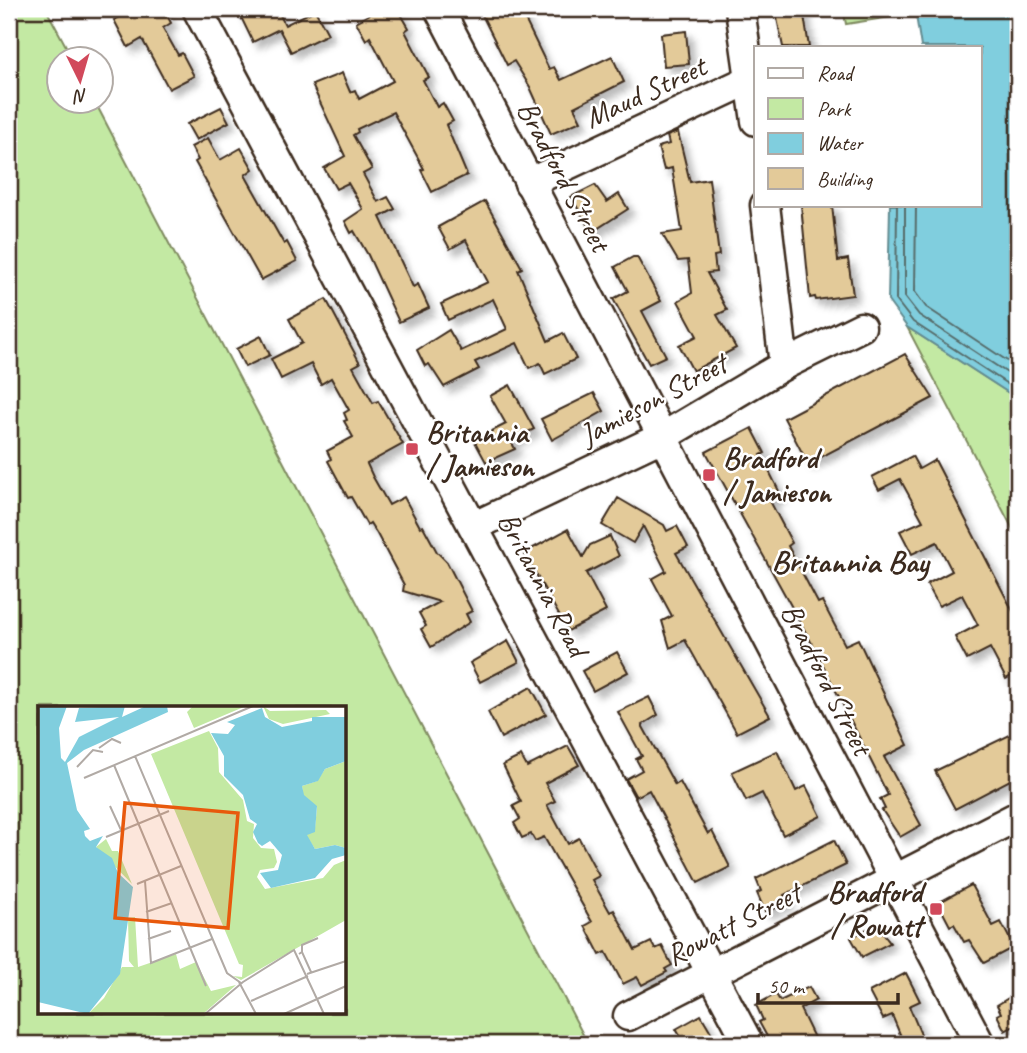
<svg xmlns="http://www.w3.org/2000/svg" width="1027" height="1053" font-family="Caveat,sans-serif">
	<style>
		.green { fill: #c3e9a3; stroke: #7f8a60; stroke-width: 2; fill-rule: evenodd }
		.water { fill: #80cede; stroke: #648c91; stroke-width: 2 }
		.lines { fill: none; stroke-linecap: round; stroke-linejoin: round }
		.shore { stroke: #576c6b; stroke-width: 2 }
		.building { fill: #e3ca99; stroke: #3b2a1e; stroke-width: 2; filter: url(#shadow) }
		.minor-casing { stroke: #3b2a1e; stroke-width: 33 }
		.minor { stroke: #fff; stroke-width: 28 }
		.poi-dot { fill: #d1495b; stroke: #fff; stroke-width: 2.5 }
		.labels { text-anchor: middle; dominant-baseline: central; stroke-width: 5; stroke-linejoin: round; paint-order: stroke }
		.street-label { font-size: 30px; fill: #3b2a1e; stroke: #fff }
		.poi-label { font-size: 30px; font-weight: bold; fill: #3b2a1e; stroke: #fff; text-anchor: start }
		.neighbourhood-label { font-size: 32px; font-weight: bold; fill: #3b2a1e; stroke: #fff }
		.inset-road { fill: none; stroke: #b1aaa5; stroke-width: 2 }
		.view { fill: #e8590c; fill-opacity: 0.15; stroke: #e8590c; stroke-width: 3.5 }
		.inset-edge { fill: none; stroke: #3b2a1e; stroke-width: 3.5 }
	</style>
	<defs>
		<filter id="shadow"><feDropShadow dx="6" dy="6" stdDeviation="3.5" flood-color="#0004"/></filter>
	</defs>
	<rect width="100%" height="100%" fill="#fff"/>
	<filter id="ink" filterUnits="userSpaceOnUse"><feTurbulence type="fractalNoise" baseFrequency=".0143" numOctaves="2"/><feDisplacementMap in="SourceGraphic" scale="14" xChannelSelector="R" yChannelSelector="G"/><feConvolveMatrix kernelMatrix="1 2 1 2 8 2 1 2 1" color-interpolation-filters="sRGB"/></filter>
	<g filter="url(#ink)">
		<!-- green -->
		<g class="green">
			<path d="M9 9H46L73 59 60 60V102H95L588 1044H9ZM40 708H345V1013H40Z"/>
			<polygon points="843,9 915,9 916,13 846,24"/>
			<polygon points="907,327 1018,399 1018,539"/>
		</g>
		<!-- water -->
		<polygon class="water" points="915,9 1018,9 1018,399 907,327 888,301 890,205 980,205 980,47 921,47"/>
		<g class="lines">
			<!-- shore -->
			<g class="shore">
				<polyline points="897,205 896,300 913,322 1018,391"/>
				<polyline points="905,205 905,297 919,315 1018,380"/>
				<polyline points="916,205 915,292 926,307 1018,368"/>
			</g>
		</g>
		<!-- building -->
		<g class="building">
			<polygon points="134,9 164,9 171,23 163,28 178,55 182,53 194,76 169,89 142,39 128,47 114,20"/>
			<polygon points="237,9 277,9 285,25 315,10 328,34 291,52 279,29 253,42"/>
			<polygon points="379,9 398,9 409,28 405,31 429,77 423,80 437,107 443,103 453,121 446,125 467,175 432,192 421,170 424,169 393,112 357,129 358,132 353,135 372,169 363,174 378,202 388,197 395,209 380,217 413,287 418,284 429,308 399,322 368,255 354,231 351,233 345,221 363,209 348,183 336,189 324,168 345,156 312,85 342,73 350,92 355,90 359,99 393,81 370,37 366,40 356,22"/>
			<polygon points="479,9 520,9 549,69 554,67 561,80 612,56 624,82 574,107 581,121 551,134 530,87 514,61 507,65"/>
			<polygon points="775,9 803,9 809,47 783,47"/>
			<polygon points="686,31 689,64 664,66 661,34"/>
			<polygon points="221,107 229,122 196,140 187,124"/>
			<polygon points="678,132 690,182 709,179 719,255 714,256 716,272 707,273 727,310 717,315 736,348 693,371 679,345 697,336 678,301 692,293 688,260 678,261 662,234 682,231 672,168 664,170 658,147 669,144 667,136"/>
			<polygon points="208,138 220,160 241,148 253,169 245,175 284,244 287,242 297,261 261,280 195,162 198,160 191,147"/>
			<polygon points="595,185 607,202 619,194 628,209 592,232 571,197"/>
			<polygon points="485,201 522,268 518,270 548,341 563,333 576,359 545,374 540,363 529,368 517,343 475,362 479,369 444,387 429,364 425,366 417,350 449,330 461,351 507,329 493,299 448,320 441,304 488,282 466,240 450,249 438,227"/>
			<polygon points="801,205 832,205 838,261 848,259 853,295 816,300 815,297 810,298"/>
			<polygon points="633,257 637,257 661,301 642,311 666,356 649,364 613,299 628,291 615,267"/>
			<polygon points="326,299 360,363 353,367 373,403 378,401 403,444 367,464 373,477 389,505 404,497 420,527 423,526 437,552 447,562 472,611 466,614 470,622 431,647 421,629 426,626 419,613 440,602 403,591 404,585 377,534 370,523 367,525 351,497 348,498 328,461 331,459 327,451 353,437 344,421 347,420 344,413 349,410 331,378 321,384 311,364 281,379 271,359 302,343 289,319"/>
			<polygon points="261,336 270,355 245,367 236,349"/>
			<polygon points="905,354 933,398 808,464 784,418"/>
			<polygon points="510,385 534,429 511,441 515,449 486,462 474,440 506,424 490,396"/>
			<polygon points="594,393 604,411 552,440 541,419"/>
			<polygon points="752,428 765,453 761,455 781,495 770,501 792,543 788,546 818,603 822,601 845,645 858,639 908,745 884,757 921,825 900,837 882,810 885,809 880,799 888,795 816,651 706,452"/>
			<polygon points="912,456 919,469 935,460 1018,621 1018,673 1006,679 990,648 967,660 955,637 978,625 962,595 939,606 927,584 952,571 937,542 912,554 900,531 923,521 900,479 879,490 872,477"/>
			<polygon points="618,498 664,525 667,531 677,526 688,547 676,553 770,716 737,733 685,640 670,648 662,621 672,616 652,579 666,571 643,526 633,543 602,525"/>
			<polygon points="568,529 583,557 590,545 610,536 619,556 586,573 606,611 568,631 524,553"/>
			<polygon points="508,641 519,662 480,682 470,663"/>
			<polygon points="617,652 628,672 593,691 582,671"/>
			<polygon points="531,687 546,714 501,738 488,712"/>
			<polygon points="649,697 658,715 642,725 675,785 680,782 708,834 712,831 730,867 698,883 649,790 636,797 626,779 642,770 636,759 642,756 618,712"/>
			<polygon points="1018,731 1018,776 955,809 935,771"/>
			<polygon points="568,746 579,765 545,783 555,801 547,805 568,844 579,838 599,876 592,880 610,912 614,910 635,950 651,942 655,949 662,946 672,965 665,969 667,972 642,985 637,977 623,984 606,952 600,955 585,926 592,922 544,837 535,841 531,834 522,838 514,823 520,819 513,806 521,802 503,765 521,756 527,767"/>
			<polygon points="777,751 796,791 806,786 821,816 783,835 762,793 746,801 732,772"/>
			<polygon points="834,840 846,865 784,895 788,903 765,912 757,893 761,891 756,879"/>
			<polygon points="971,885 993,926 1001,922 1014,947 984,963 969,940 964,942 954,924 950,926 938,903"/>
			<polygon points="876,924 890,943 862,957 851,938"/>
			<polygon points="906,973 920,1001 909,1006 925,1044 904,1044 892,1015 883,1019 869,992"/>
			<polygon points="809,987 816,1000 800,1009 817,1044 771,1044 759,1022 763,1020 756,1005 776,994 780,1001"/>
			<polygon points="1018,992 1018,1024 1005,1031 997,1015 1001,1013 997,1005"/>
			<polygon points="701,1015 711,1032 718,1044 685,1044 676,1029"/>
		</g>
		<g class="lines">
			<defs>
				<g id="minor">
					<polyline points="197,9 749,1044"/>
					<polyline points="439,9 980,1044"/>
					<polyline points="740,9 756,121"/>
					<polyline points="529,183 751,79"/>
					<polyline points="765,205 784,365"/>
					<polyline points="475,526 664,436 784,365 861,327"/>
					<polyline points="628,1016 1018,816"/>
				</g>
			</defs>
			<!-- minor casing -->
			<use href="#minor" class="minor-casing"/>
			<!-- minor -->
			<use href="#minor" class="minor"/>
		</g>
	</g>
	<!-- markers -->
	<g class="poi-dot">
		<rect x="405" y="442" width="14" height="14" rx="3.5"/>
		<rect x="702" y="468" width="14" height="14" rx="3.5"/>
		<rect x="929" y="902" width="14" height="14" rx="3.5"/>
	</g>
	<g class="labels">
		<!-- street labels -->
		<g class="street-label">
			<text transform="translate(645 92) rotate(-25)">Maud Street</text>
			<text transform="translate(564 176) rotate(62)">Bradford Street</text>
			<text transform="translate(653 399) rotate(-28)">Jamieson Street</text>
			<text transform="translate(543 584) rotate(62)">Britannia Road</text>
			<text transform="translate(827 679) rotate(63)">Bradford Street</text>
			<text transform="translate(733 924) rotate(-27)">Rowatt Street</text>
		</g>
		<!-- poi labels -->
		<g class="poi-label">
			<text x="426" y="432">Britannia<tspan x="426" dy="34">/ Jamieson</tspan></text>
			<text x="723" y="458">Bradford<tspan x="723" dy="34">/ Jamieson</tspan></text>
			<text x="922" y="892" text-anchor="end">Bradford<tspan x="922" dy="34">/ Rowatt</tspan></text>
		</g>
		<!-- neighbourhood labels -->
		<g class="neighbourhood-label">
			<text x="850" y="561">Britannia Bay</text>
		</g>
	</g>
	<!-- overview -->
	<g transform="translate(38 706)">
		<rect width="308" height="308" fill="#fff"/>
		<path d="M155 0H208L156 22 149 6ZM225 0 232 5 288 4 292 8 245 18 231 13ZM171 25 180 42 181 66 205 94 209 115 216 118 215 132 223 142 236 143 239 156 236 162 222 164 219 171 227 183 285 172 296 159 308 154V214L203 274 195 270 204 271 205 259 201 258 113 48ZM308 55V142L297 139 277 143 268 129 277 122 279 101 265 89 264 80 279 75 287 63ZM68 133 74 145H80L94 178 58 141ZM97 211 100 261 138 248 142 263 158 256 173 285 198 279 165 308H50L66 292 84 261H96L91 255 90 212Z" fill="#c3e9a3"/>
		<path d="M0 0H29L21 22 23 52 27 56 41 31 81 11 37 16 41 2 87 0 84 11 108 0H129L130 6 46 44 29 57 39 104 52 123 46 125 47 130 52 135 65 130 58 141 74 152 80 167 95 181 82 268 50 308 0 296ZM224 2 227 11 244 21 274 15V11H308V55L287 63 280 75 264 80 266 89 279 100 277 126 269 129 277 143 297 139 308 142V149L294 153 277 172 233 182 222 167 240 164 244 149 232 135 224 140 220 137 215 126 219 118 212 113 205 89 186 70V50L173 27 190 28 197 19 189 16Z" fill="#80cede"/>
		<path class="inset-road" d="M61 42 74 33 83 37M97 50 189 267 203 277M76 59 168 280M39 61 55 44 65 46M46 72 215 0M72 100 83 124M68 131 131 105M107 175 113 257 174 233M99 178 143 160M108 206 134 197M110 233 133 225M264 246V239L280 232M261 248 264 246 273 266M269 268 308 255M201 276 218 308M213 295 270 270M167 308 205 276 256 244 286 308M246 308 308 280"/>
		<path class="view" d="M87 97 200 107 190 222 77 212Z"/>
		<rect width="308" height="308" class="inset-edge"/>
	</g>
	<!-- margin -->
	<rect width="1027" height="1053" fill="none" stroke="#fff" stroke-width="35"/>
	<rect x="18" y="18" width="992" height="1018" fill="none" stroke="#3b2a1e" stroke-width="2.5" filter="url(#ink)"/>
	<!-- legend -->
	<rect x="754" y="46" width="228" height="161" fill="#ffffff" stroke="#b1aaa5" stroke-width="2"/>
	<rect x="768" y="68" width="35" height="10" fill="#ffffff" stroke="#b1aaa5" stroke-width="2"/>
	<text x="817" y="80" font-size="21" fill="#3b2a1e">Road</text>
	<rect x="768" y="98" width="35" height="21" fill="#c3e9a3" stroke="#b1aaa5" stroke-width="2"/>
	<text x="817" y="116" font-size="21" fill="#3b2a1e">Park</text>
	<rect x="768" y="133" width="35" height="21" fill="#80cede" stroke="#b1aaa5" stroke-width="2"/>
	<text x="817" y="150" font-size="21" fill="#3b2a1e">Water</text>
	<rect x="768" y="168" width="35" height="21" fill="#e3ca99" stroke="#b1aaa5" stroke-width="2"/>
	<text x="817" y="186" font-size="21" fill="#3b2a1e">Building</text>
	<!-- north arrow -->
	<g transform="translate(80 80) rotate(175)"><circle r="33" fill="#ffffff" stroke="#b1aaa5" stroke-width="2"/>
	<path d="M0-5L12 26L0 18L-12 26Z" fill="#d1495b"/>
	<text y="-10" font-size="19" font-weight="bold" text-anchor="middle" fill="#3b2a1e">N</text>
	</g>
	<!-- scale -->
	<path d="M758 993v10h140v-10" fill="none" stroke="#3b2a1e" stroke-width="3.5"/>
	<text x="768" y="993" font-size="21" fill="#3b2a1e" stroke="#ffffff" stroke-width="5" paint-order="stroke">50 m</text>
</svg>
